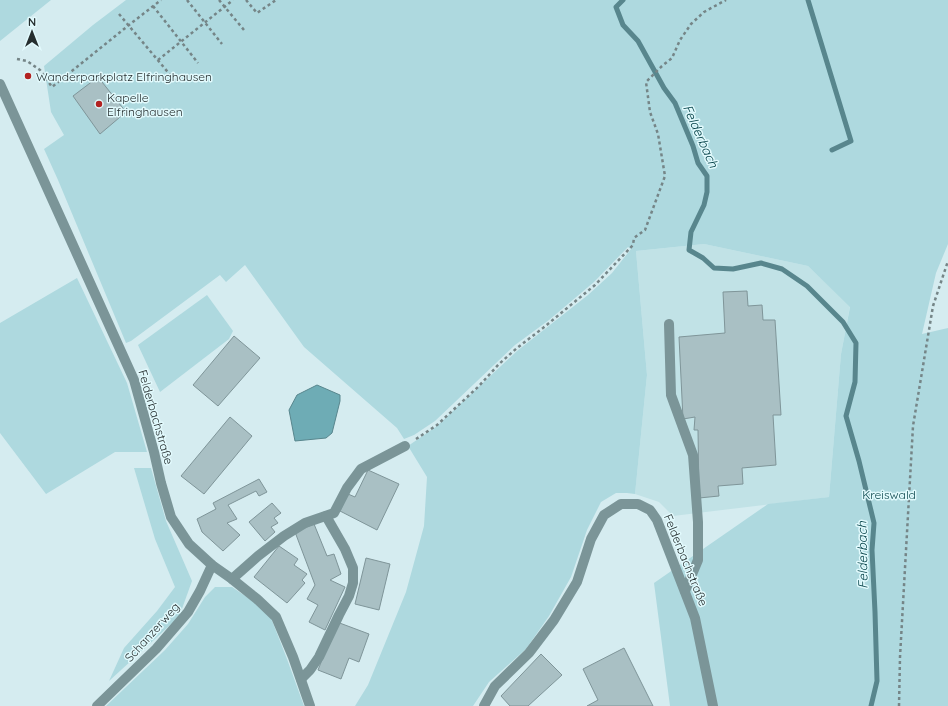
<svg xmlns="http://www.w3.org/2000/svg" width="948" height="706" font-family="Quicksand,sans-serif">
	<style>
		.built { fill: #c1e2e6 }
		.green { fill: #aed9df }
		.water { fill: #6eacb5; stroke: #58868d }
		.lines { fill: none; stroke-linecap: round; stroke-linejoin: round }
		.stream { stroke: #58868d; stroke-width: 5 }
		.building { fill: #a9c0c4; stroke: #7f9599 }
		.path { stroke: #758587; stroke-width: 2.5; stroke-dasharray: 3 3; stroke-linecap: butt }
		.minor { stroke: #7b9598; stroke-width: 10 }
		.poi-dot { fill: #b22221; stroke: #e2fafd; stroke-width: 1.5 }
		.labels { text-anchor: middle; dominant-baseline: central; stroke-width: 3; stroke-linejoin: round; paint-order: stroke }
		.poi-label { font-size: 12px; fill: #252e2f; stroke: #e2fafd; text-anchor: start }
		.street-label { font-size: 12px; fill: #252e2f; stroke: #e2fafd }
		.park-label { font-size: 12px; fill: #003e44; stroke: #e2fafd }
		.water-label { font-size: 13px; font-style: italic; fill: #064349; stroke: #e2fafd }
	</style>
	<rect width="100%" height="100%" fill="#d5ecf0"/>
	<!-- built -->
	<polygon class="built" points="704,244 808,266 850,306 841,354 829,497 673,516 659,502 635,494 647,375 636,251"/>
	<!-- green -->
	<g class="green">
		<polygon points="0,0 51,0 0,41"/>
		<polygon points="126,0 948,0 948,244 936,273 922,334 948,328 948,706 670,706 654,583 768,504 829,497 841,354 850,307 808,266 704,244 636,251 647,375 635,494 627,493 616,493 601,502 587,530 571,577 549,616 526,649 489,682 473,706 355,706 368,685 406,592 424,526 427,477 408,446 437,426 517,351 588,295 612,273 631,249 628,247 594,282 549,320 515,345 435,421 414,435 404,439 397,428 304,347 245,265 226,282 220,275 131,341 126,343 58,180 44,149 64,135 51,112 44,66 93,25"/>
		<polygon points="77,278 127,383 147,452 115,452 46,494 0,433 0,323"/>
		<polygon points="207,295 233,331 229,339 160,392 138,345"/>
		<polygon points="134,468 151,468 166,521 192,581 179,617 109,681 124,648 157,611 175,587 155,539"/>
		<polygon points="215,587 232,587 254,602 271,618 287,659 304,706 106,706 165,650 188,624 205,597"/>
	</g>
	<!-- water -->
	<polygon class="water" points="317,385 340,395 340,401 332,433 326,438 295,441 289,410 297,395"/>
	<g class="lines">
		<!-- stream -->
		<g class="stream">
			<polyline points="623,0 616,7 623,25 638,41 664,88 675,103 693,146 698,163 707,176 707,192 704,205 691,232 689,250 703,258 714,268 733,269 761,263 782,269 807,286 843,322 856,343 855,382 846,416 859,461 874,523 872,550 875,612 877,681 871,706"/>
			<polyline points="808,0 851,141 832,150"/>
		</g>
	</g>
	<!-- building -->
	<g class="building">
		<polygon points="98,77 126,112 100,134 73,96"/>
		<polygon points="747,291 748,306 762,305 763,320 775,320 781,415 773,415 776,465 742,468 743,484 718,486 719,496 699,498 698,430 694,430 695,417 683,419 679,337 725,333 723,292"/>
		<polygon points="234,336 260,358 218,406 193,385"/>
		<polygon points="230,417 252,436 204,494 181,476"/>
		<polygon points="368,470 399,484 377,530 340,511 348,494 355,497"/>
		<polygon points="259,479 267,492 259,496 256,491 228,505 237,519 227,523 240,535 223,551 202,532 197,519 216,509 213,503"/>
		<polygon points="272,503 281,513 274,518 278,523 271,527 275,532 265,541 249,522"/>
		<polygon points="314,524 327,556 334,554 341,574 330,580 345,587 325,630 309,622 318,605 307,599 315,585 295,532"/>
		<polygon points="279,546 298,559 294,565 307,574 302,580 305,583 287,603 254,577"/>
		<polygon points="366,558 390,564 379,610 355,604"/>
		<polygon points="337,622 369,634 359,662 349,658 341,679 318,670"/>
		<polygon points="624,648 653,706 587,706 598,700 583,669"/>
		<polygon points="541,654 562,675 528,706 510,706 501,696"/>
	</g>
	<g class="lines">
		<!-- path -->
		<g class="path">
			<polyline points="187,0 222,44"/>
			<polyline points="219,0 244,30"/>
			<polyline points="246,0 257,13 276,0"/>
			<polyline points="153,6 198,63"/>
			<polyline points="119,14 177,83"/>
			<polyline points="17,59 27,61 40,70 52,87 129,25 161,0"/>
			<polyline points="158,60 233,0"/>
			<polyline points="416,439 437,425 479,386 499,364 517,348 543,328 595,285 633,245 634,238 645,230 665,176 658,134 650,112 646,82 662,66 672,58 680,40 691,24 704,12 726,0"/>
			<polyline points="899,706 900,657 913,426 933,306 948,261"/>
		</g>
		<!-- minor -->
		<g class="minor">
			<polyline points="0,84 134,380 154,452 161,483 171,517 189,544 212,565 232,579 257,599 276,617 293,657 310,706"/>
			<polyline points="669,324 671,395 693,455 698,522 698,560 685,591"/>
			<polyline points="232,579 258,556 284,536 305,523 334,513 347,488 361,469 405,446"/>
			<polyline points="301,679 310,670 319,657 339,615 349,596 353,583 353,568 345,549 326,516"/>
			<polyline points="97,706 156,649 188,612 200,591 212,565"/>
			<polyline points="484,706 495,686 529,653 554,620 577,582 591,539 604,515 621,504 638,504 650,510 657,520 695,618 713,706"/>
		</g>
	</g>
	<!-- markers -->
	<g class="poi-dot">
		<circle cx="28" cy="76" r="4"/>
		<circle cx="99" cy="104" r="4"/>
	</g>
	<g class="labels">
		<!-- poi labels -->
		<g class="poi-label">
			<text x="36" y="76">Wanderparkplatz Elfringhausen</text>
			<text x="107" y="97">Kapelle<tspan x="107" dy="14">Elfringhausen</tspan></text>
		</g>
		<!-- street labels -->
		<g class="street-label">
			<text transform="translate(156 417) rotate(74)">Felderbachstraße</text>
			<text transform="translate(686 560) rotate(68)">Felderbachstraße</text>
			<text transform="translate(152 632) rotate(-48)">Schanzerweg</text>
		</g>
		<!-- park labels -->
		<g class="park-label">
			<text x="889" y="494">Kreiswald</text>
		</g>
		<!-- water labels -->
		<g class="water-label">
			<text transform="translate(701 136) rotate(66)">Felderbach</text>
			<text transform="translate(862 555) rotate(-91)">Felderbach</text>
		</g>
	</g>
	<!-- north arrow -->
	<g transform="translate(32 32)" stroke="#e2fafd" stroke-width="3" paint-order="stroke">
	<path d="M0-3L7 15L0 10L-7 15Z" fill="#252e2f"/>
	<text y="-6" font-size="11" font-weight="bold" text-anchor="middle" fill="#252e2f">N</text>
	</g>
</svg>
